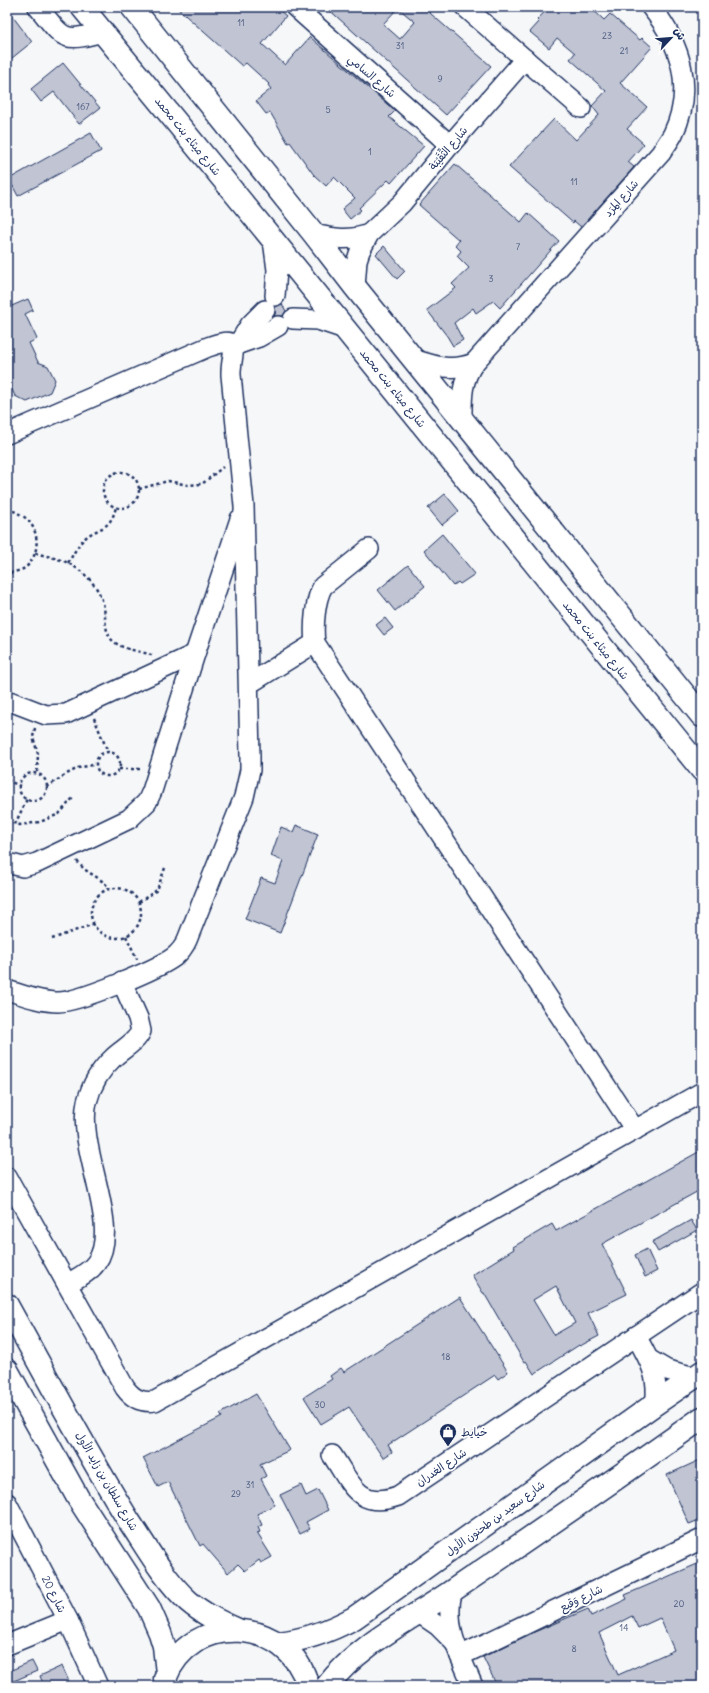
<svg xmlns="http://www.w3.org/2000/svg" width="709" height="1693" font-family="Delius,'Playpen Sans Arabic',sans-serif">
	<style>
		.building { fill: #c0c4d3; stroke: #1b2f5e; fill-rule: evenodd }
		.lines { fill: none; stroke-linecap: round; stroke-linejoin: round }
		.minor-casing { stroke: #1b2f5e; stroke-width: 22 }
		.major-casing { stroke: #1b2f5e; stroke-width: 25 }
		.path { stroke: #1b2f5e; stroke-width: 2.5; stroke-dasharray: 3 3; stroke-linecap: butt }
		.minor { stroke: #fff; stroke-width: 19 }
		.major { stroke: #fff; stroke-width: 22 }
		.labels { text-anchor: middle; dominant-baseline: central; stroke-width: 3.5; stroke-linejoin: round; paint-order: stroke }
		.number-label { font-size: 9px; fill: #44547b }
		.street-label { font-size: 11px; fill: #1b2f5e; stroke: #fff }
		.poi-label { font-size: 11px; fill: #1b2f5e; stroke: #fff; text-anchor: start }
	</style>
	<rect width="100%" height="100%" fill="#f6f7f9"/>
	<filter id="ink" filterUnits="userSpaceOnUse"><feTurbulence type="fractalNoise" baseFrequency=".025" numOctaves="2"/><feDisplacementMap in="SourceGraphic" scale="8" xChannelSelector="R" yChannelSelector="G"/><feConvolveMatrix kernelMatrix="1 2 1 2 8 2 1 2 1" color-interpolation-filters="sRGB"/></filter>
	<g filter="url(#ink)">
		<!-- building -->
		<g class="building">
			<polygon points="176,7 276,7 286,16 262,44 285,65 310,37 395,111 389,117 424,146 391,183 388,180 359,208 361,210 350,219 342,209 355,198 334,177 326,186 314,175 290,142 288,143 270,112 266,114 256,101 271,89 268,85 269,84 246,63 242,66"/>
			<path d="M326 7H423L491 66 446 115ZM398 8 415 22 400 39 383 24Z"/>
			<polygon points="549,7 590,7 604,20 610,14 640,40 642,38 652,47 620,83 647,107 627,129 644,144 628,162 634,167 581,227 574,221 573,223 509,167 554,119 576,140 599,115 592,106 606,91 570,59 575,53 557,38 549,48 530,32 539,22 537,20"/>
			<polygon points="7,9 32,42 7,62"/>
			<polygon points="63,63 100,108 79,124 54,92 41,102 31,89"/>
			<polygon points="91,133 101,151 18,196 9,179"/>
			<polygon points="455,164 521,222 528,213 559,241 500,308 493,301 476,313 473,308 454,323 463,340 453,346 447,336 427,310 456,288 452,284 469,268 457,256 461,251 455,245 459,240 419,205"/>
			<polygon points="384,246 405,271 397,279 376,254"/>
			<polygon points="28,299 33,310 25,314 37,339 29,343 38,362 48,366 55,380 50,392 27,402 15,396 7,379 7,308"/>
			<polygon points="282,304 286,311 283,316 274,316 276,312 275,307"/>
			<polygon points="445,494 459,511 442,525 428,508"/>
			<polygon points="442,534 475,574 460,584 458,582 453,586 424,550"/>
			<polygon points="408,565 425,586 395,611 378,590"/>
			<polygon points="385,618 393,628 384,635 376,625"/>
			<polygon points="296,825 318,834 280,933 245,919 261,878 275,883 283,861 271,856 281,827 293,832"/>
			<path d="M702 1150V1189L602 1244 627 1294 588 1313 599 1336 580 1346 579 1345 534 1374 526 1361 524 1362 484 1293H483L472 1275 514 1249 513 1247 552 1224 556 1231ZM556 1286 575 1323 554 1335 533 1300Z"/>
			<polygon points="691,1220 697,1230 658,1252 652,1242"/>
			<polygon points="647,1249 657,1271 645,1277 635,1255"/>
			<polygon points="460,1297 508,1372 498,1379 495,1375 388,1445 392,1452 383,1458 349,1407 321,1424 304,1397 332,1379 330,1376 341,1368 344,1372"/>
			<polygon points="256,1394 290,1450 260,1464 266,1476 261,1479 275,1505 257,1514 262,1525 258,1527 260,1532 257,1533 272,1557 261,1563 259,1560 245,1571 238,1564 228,1573 203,1544 200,1546 168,1482 158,1487 143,1458 222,1417 220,1414"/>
			<polygon points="702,1459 702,1519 689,1524 667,1475"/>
			<polygon points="301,1485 306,1496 318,1490 328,1510 306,1522 310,1529 300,1534 280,1495"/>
			<path d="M702 1562V1686H497L483 1657 532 1633 588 1609 591 1616 627 1599 625 1595ZM632 1616 638 1628 660 1618 674 1650 618 1675 599 1633Z"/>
			<polygon points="32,1661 37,1671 7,1684 7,1672"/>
			<polygon points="62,1666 71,1686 44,1686 40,1676"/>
		</g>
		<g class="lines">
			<defs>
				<g id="minor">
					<path d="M38 7C64 39 61 43 103 32"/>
					<polyline points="295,7 450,145"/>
					<polyline points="465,7 581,108"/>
					<path d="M314 234C334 239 350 241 369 234"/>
					<polyline points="273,240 277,270 275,296"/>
					<polyline points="355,287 357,260 360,251 369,234 402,203 450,145 525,59"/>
					<polyline points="293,319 318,320 345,329"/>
					<polyline points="238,344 250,325 265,310"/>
					<polyline points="233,346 259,337 278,326"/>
					<path d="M413 359C435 366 452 372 474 363"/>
					<path d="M462 420C462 399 461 381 474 363L661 153C665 146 670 140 673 134 695 89 681 44 651 7"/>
					<path d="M7 434 208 347C246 333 230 353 231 375L244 506 250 756V770L244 797 187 940C184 947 180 952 174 957 156 970 79 1002 58 1002 40 1002 23 995 7 990"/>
					<path d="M369 549 323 586C315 599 313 627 315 643L635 1130"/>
					<polyline points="249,684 315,643"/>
					<polyline points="7,700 46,715 66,714 195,654"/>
					<polyline points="7,863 23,867 37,863 129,819 147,802 152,791 195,654 240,519"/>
					<path d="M7 1177 125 1388C133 1399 142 1403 155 1401L702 1092"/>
					<path d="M67 1284C77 1278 89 1273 96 1263 123 1227 76 1149 87 1102 91 1086 100 1070 113 1058 122 1049 136 1043 141 1031L138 1018 122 982"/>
					<path d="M636 1336C649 1359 660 1378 655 1404"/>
					<polyline points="650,1360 667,1370 695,1377"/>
					<path d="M332 1455C351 1483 358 1510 398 1496L702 1292"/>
					<polyline points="7,1503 68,1620 98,1686"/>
					<path d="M452 1592C444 1628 459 1653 473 1686"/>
					<polyline points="419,1613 438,1626 454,1642"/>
					<polyline points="7,1645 68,1620"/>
					<polyline points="460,1656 702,1539"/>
				</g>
				<g id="major">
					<polyline points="82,7 273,240 702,770"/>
					<polyline points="132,7 314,234 355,287 702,716"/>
					<path d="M7 1305C47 1377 86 1451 129 1521 147 1548 164 1579 188 1601 203 1614 220 1622 238 1630"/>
					<polyline points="7,1370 78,1498 149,1608 160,1633 164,1646 167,1673"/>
					<path d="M278 1643C306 1640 330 1631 354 1618L655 1404 702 1372"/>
					<path d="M165 1679C190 1611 289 1616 308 1686"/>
					<path d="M327 1686C359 1644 410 1620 452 1591 536 1534 619 1477 702 1418"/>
				</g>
			</defs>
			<!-- minor casing -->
			<use href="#minor" class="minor-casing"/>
			<!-- major casing -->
			<use href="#major" class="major-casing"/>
			<!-- path -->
			<g class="path">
				<circle cx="121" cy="490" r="18"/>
				<polyline points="139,489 168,481 188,485 202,484 223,467"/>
				<path d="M7 510C13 510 16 512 21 515 40 525 42 554 25 568 20 571 12 572 7 574"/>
				<path d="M35 553C46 556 58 558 68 563 85 572 101 588 104 608 106 618 104 631 112 640 120 649 138 651 149 654L153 656"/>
				<path d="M68 563C73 555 77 546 84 539 98 526 110 532 116 507"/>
				<polyline points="94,718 108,752"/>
				<polyline points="35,728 33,737 38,754 37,773"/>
				<circle cx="108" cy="764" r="12"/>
				<polyline points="119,769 143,769"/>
				<circle cx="33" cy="787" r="14"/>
				<polyline points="7,780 20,786"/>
				<polyline points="47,787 65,775 78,768 97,764"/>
				<polyline points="7,821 20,825 40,822 59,814 73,798"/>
				<polyline points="15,824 27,799"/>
				<path d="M77 861C87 875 99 875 110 889"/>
				<circle cx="116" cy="913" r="25"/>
				<polyline points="139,902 157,890 165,868"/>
				<polyline points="126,936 137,959"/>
				<polyline points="52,939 94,924"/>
			</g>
			<!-- minor -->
			<use href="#minor" class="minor"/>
			<!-- major -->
			<use href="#major" class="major"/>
		</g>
	</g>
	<!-- icons -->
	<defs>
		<symbol id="shop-pin" viewBox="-11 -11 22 30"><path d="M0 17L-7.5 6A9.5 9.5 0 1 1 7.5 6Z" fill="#1b2f5e" stroke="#fff"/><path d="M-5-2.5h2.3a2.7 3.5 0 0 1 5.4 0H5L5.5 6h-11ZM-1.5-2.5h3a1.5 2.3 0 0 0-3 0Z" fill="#fff"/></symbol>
	</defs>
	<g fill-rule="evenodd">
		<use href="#shop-pin" x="438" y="1422" width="20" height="27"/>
	</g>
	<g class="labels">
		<!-- number labels -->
		<g class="number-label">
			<text x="241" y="22">11</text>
			<text x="607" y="35">23</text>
			<text x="400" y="45">31</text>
			<text x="624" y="50">21</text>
			<text x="440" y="78">9</text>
			<text x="83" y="106">167</text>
			<text x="328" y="109">5</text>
			<text x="370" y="151">1</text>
			<text x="574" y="181">11</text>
			<text x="518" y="246">7</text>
			<text x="491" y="278">3</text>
			<text x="446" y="1356">18</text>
			<text x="320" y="1404">30</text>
			<text x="250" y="1484">31</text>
			<text x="236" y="1493">29</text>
			<text x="679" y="1603">20</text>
			<text x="624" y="1627">14</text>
			<text x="574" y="1648">8</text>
		</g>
		<!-- street labels -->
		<g class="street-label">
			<text transform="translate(372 76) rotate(41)">شارع السامي</text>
			<text transform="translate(188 136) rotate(51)">شارع ميثاء بنت محمد</text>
			<text transform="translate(448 148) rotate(-50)">شارع الثِّقَيْبَة</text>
			<text transform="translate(621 198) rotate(-48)">شارع المِرَد</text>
			<text transform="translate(393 388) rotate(51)">شارع ميثاء بنت محمد</text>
			<text transform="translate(596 640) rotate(51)">شارع ميثاء بنت محمد</text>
			<text transform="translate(441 1467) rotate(-34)">شارع الغدران</text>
			<text transform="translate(107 1481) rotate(60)">شارع سلطان بن زايد الأول</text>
			<text transform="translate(495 1518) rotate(-36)">شارع سعيد بن طحنون الأول</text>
			<text transform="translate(54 1594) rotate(63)">شارع 20</text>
			<text transform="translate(581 1598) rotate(-26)">شارع وَقيع</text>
		</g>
		<!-- poi labels -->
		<g class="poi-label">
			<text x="461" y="1432">خيايط</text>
		</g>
	</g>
	<!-- margin -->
	<rect width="709" height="1693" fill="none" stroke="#fff" stroke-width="24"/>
	<rect x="12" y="12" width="685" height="1669" fill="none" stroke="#1b2f5e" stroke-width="1.5" filter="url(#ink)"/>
	<!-- north arrow -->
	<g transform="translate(671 38) rotate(64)" stroke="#ffffff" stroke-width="3" paint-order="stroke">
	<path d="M0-3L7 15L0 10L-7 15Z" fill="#1b2f5e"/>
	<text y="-6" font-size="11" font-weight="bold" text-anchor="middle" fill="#1b2f5e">ش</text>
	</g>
</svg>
